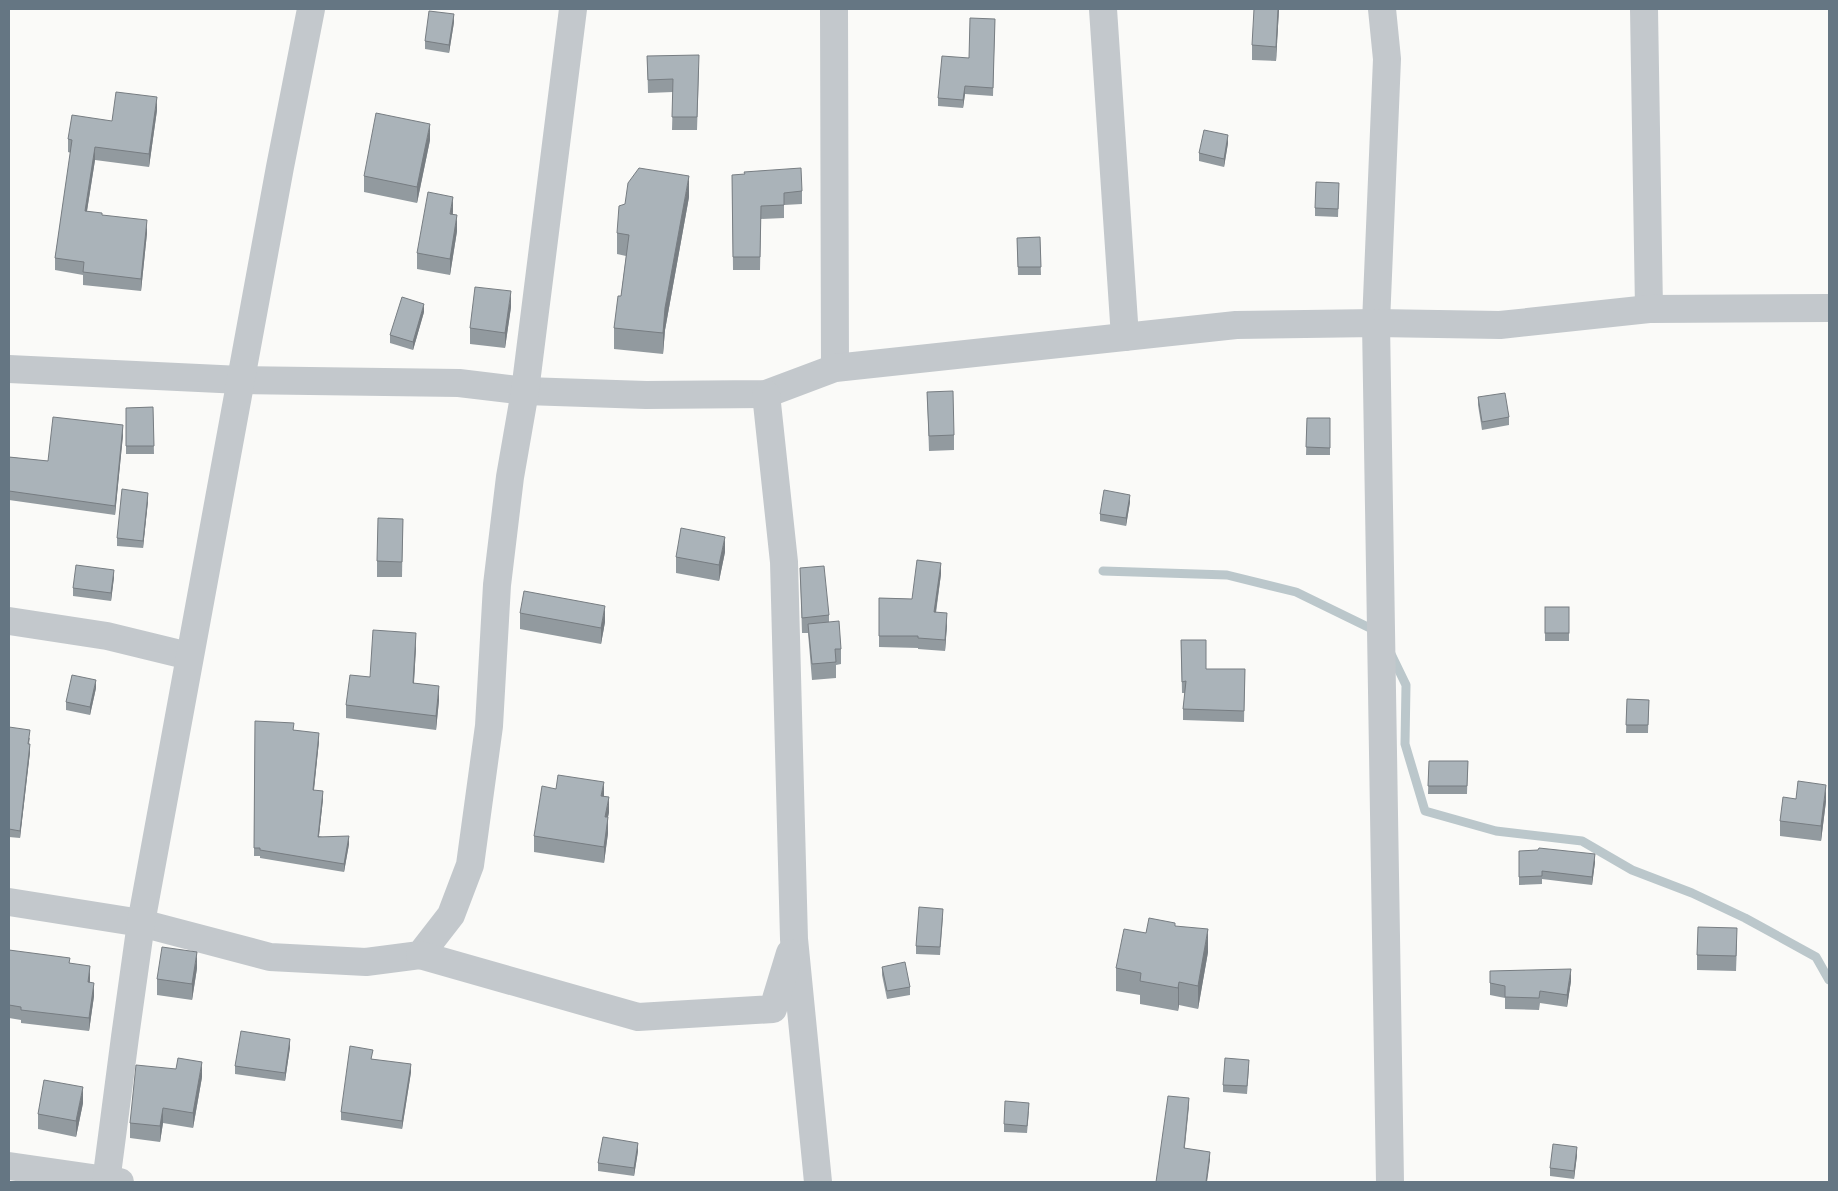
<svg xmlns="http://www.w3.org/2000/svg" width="1838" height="1191" font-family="Rubik,sans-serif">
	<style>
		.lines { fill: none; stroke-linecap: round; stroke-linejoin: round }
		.stream { stroke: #bbc7cb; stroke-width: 9 }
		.street { stroke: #c3c8cc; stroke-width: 28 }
		.wall { fill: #929a9f }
		.shaded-wall { fill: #777d82 }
		.building { fill: #aab3b9; stroke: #777d82 }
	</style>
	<rect width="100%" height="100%" fill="#fafaf8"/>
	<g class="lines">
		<!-- stream -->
		<g class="stream">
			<polyline points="1103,571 1227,575 1296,592 1376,631"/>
			<polyline points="1391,654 1406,685 1405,744 1425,811 1496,831 1582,841 1632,870 1692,893 1745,918 1816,957 1829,980"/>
		</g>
		<!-- street -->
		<g class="street">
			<polyline points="834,9 835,368"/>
			<polyline points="1103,9 1125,337"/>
			<polyline points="1382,9 1387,59 1376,323 1390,1182"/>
			<polyline points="1644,9 1649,309"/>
			<polyline points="9,369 241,380 459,383 525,391 646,395 766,394 835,368 1236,325 1376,323 1500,325 1649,309 1829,308"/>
			<polyline points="766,394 784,562 794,939 818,1182"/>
			<polyline points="9,621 107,636 189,656"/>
			<polyline points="9,902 141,923 270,957 366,962 420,955 451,915 470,865 489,726 497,585 510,477 525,391 573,9"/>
			<polyline points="420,955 638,1017 773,1009 790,953"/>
			<polyline points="9,1166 120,1182"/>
			<polyline points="106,1182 125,1037 141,923 280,167 311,9"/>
		</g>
	</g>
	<!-- wall -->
	<g class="wall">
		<polygon points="1279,9 1276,61 1252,60 1252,45"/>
		<polygon points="995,19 993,96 965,94 963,108 938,106 938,98 969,58"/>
		<polygon points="454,22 449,53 425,49 425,41"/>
		<polygon points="647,56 699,68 697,130 672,130 673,92 648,93"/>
		<polygon points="157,110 149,167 95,160 87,211 102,215 147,233 141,291 83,285 83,275 55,270 55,258 71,153 68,152 68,139 112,121"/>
		<polygon points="430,140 417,203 364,192 364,176"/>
		<polygon points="1228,143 1224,167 1199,161 1199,153"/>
		<polygon points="732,175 802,191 802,204 784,205 784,218 761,219 760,270 733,270"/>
		<polygon points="1339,191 1338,217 1315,216 1315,208"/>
		<polygon points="689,197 665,330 663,354 614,349 614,328 621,296 626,256 617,254 617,233"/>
		<polygon points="453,212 453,214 457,231 450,275 417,269 417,253"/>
		<polygon points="1040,237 1041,275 1018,275 1017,238"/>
		<polygon points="511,307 505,348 470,344 470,328"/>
		<polygon points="424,312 413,350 390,343 390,335"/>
		<polygon points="927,392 954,435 954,450 929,451"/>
		<polygon points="1478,397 1509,417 1509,425 1482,430 1478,405"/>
		<polygon points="153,407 154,454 126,454 126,408"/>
		<polygon points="1307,418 1330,418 1330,455 1306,455"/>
		<polygon points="123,435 115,515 9,500 9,457 48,461"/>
		<polygon points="148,501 143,548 117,546 117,538"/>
		<polygon points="1130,502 1126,526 1100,521 1100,514"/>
		<polygon points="403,519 402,577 377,577 377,561"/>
		<polygon points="725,552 719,581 676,573 676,557"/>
		<polygon points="800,568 829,615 829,622 841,649 841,664 836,665 836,678 812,680 808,633 802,633"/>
		<polygon points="941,574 936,613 947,625 945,651 918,649 918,648 879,647 879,598 912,599"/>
		<polygon points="114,577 111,601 73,596 73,588"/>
		<rect x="1545" y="607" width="24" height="34"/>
		<polygon points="520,613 605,622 601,644 520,629"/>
		<polygon points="1181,640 1206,669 1245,669 1244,722 1183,720 1183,709 1185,693 1182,693"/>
		<polygon points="416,647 414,683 439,700 436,730 346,718 346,705 370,677"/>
		<polygon points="96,688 90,715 66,710 66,702"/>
		<polygon points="1627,699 1649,700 1648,733 1626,733"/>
		<polygon points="255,721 294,730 319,741 314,790 323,799 319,836 349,844 344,872 260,858 260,856 254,856"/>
		<polygon points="9,727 30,738 29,744 30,752 20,838 9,837"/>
		<polygon points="1429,761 1468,761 1467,794 1428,794"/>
		<polygon points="604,796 609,812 608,817 608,833 604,863 534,852 534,836"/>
		<polygon points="1796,799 1826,801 1821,841 1780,836 1780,821"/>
		<polygon points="1519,851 1595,862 1592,885 1542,879 1542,884 1519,885"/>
		<polygon points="943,917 940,955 916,954 916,946"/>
		<polygon points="1175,926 1208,952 1198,1009 1179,1005 1178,1011 1140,1004 1140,995 1116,991 1116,968 1146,933"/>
		<polygon points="1737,944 1736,971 1697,970 1697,955"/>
		<polygon points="9,950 70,963 90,979 90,983 94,996 89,1031 21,1023 21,1020 9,1018"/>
		<polygon points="882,967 910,987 910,995 887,999 882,975"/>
		<polygon points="197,968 192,1000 157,995 157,979"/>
		<polygon points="1571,981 1567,1007 1540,1003 1539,1010 1505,1009 1505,998 1490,995 1490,983"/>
		<polygon points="290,1047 285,1081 235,1074 235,1066"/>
		<polygon points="372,1059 411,1072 402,1129 341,1120 341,1112"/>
		<polygon points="1249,1068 1247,1094 1223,1092 1223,1085"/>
		<polygon points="202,1077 193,1128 163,1123 160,1142 130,1138 130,1123"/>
		<polygon points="83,1103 76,1137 38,1129 38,1114"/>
		<polygon points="1029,1111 1027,1133 1004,1132 1004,1124"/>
		<polygon points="638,1151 634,1176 598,1171 598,1163"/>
		<polygon points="1577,1155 1574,1179 1550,1176 1550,1168"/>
	</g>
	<!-- shaded-wall -->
	<g class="shaded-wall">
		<polygon points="1278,9 1279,9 1276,61 1276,47"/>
		<polygon points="454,14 454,22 449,53 449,45"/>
		<polygon points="965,86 965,94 963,108 963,100"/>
		<polygon points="157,97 157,110 149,167 149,154"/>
		<polygon points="430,124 430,140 417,203 417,187"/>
		<polygon points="1228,135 1228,143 1224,167 1224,159"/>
		<polygon points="95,147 95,160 85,223 85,211"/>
		<polygon points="689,176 689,197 665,330 663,354 663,333 665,308"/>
		<polygon points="453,197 453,212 450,229 450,214"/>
		<polygon points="457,215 457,231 450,275 450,259"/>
		<polygon points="147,220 147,233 141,291 141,279"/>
		<polygon points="511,291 511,307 505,348 505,333"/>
		<polygon points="424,304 424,312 413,350 413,342"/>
		<polygon points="123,425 123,435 115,515 115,506"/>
		<polygon points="148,493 148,501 143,548 143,541"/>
		<polygon points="1130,495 1130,502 1126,526 1126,518"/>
		<polygon points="725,537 725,552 719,581 719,565"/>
		<polygon points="941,563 941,574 934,624 934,612"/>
		<polygon points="114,570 114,577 111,601 111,593"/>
		<polygon points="605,606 605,622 601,644 601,628"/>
		<polygon points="947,613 947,625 945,651 945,640"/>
		<polygon points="416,633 416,647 413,697 413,683"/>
		<polygon points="96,680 96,688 90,715 90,707"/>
		<polygon points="439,686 439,700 436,730 436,716"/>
		<polygon points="319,733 319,741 313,798 313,790"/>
		<polygon points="30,744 30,752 20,838 20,831"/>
		<polygon points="604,782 604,798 601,796"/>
		<polygon points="1826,785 1826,801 1821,841 1821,826"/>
		<polygon points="323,791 323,799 318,844 318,837"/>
		<polygon points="609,797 609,812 605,832 605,817"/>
		<polygon points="608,817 608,833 604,863 604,847"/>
		<polygon points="349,836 349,844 344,872 344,864"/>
		<polygon points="1595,854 1595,862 1592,885 1592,877"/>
		<polygon points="1208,929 1208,952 1198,1009 1198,986"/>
		<polygon points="197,952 197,968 192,1000 192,984"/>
		<polygon points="90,966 90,979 88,995 88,982"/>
		<polygon points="1571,969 1571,981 1567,1007 1567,995"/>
		<polygon points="1179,982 1179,1005 1178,1011 1178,988"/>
		<polygon points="94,983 94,996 89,1031 89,1018"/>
		<polygon points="290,1039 290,1047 285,1081 285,1073"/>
		<polygon points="202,1062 202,1077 193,1128 193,1113"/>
		<polygon points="411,1064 411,1072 402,1129 402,1121"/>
		<polygon points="83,1087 83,1103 76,1137 76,1121"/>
		<polygon points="1189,1098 1189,1106 1184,1156 1184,1148"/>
		<polygon points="163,1108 163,1123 160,1142 160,1126"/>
		<polygon points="638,1143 638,1151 634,1176 634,1168"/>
		<polygon points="1577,1147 1577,1155 1574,1179 1574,1171"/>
		<polygon points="1210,1152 1210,1160 1207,1182 1206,1182"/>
	</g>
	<!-- building -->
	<g class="building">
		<polygon points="1254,9 1278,9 1276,47 1252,45"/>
		<polygon points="429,11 454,14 449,45 425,41"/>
		<polygon points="970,18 995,19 993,88 965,86 963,100 938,98 942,56 969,58"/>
		<polygon points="699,55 697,117 672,117 673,79 648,80 647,56"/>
		<polygon points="116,92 157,97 149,154 95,147 85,211 102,213 102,215 147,220 141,279 83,272 84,262 55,258 72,140 68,139 72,115 112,121"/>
		<polygon points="376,113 430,124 417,187 364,176"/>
		<polygon points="1204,130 1228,135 1224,159 1199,153"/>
		<polygon points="639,168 689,176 665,308 663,333 614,328 618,296 621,296 629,235 617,233 619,206 625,204 628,183"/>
		<polygon points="801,168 802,191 784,193 784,205 761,206 760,257 733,257 732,175 745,174 744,172"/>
		<polygon points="1316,182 1339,183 1338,209 1315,208"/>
		<polygon points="428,192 453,197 450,214 457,215 450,259 417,253"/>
		<polygon points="1040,237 1041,267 1018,267 1017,238"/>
		<polygon points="475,287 511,291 505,333 470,328"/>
		<polygon points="402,297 424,304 413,342 390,335"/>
		<polygon points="953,391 954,435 929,436 927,392"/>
		<polygon points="1505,393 1509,417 1482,422 1478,397"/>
		<polygon points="153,407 154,446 126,446 126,408"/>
		<polygon points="53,417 123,425 115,506 9,491 9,457 48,461"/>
		<polygon points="1307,418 1330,418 1330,448 1306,447"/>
		<polygon points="122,489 148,493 143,541 117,538"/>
		<polygon points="1104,490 1130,495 1126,518 1100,514"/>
		<polygon points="378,518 403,519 402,562 377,561"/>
		<polygon points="681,528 725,537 719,565 676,557"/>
		<polygon points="917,560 941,563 934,612 947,613 945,640 918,638 918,636 879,636 879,598 912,599"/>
		<polygon points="76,565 114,570 111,593 73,588"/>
		<polygon points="824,566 829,615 802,618 800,568"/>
		<polygon points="524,591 605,606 601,628 520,613"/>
		<rect x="1545" y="607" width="24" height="26"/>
		<polygon points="839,621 841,649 835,649 836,662 812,664 808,624"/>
		<polygon points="373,630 416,633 413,683 439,686 436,716 346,705 350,675 370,677"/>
		<polygon points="1181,640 1206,640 1206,669 1245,669 1244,711 1183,709 1186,681 1182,682"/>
		<polygon points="72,675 96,680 90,707 66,702"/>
		<polygon points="1627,699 1649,700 1648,725 1626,725"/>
		<polygon points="255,721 294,723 293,730 319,733 313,790 323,791 318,837 349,836 344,864 260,850 260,848 254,848"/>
		<polygon points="9,727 30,730 28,744 30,744 20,831 9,829"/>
		<polygon points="1429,761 1468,761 1467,786 1428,786"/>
		<polygon points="558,775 604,782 601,796 609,797 605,817 608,817 604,847 534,836 542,786 556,789"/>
		<polygon points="1798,781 1826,785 1821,826 1780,821 1783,797 1796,799"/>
		<polygon points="1539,848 1595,854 1592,877 1542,871 1542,876 1519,877 1519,851 1538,850"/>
		<polygon points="919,907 943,909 940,947 916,946"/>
		<polygon points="1149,918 1175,923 1175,926 1208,929 1198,986 1179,982 1178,988 1140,981 1141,973 1116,968 1124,929 1146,933"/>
		<polygon points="1698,927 1737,928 1736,956 1697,955"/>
		<polygon points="162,947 197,952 192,984 157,979"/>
		<polygon points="9,950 70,958 69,963 90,966 88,982 94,983 89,1018 21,1010 21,1007 9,1005"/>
		<polygon points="905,962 910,987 887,991 882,967"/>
		<polygon points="1571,969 1567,995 1540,991 1539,998 1505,997 1505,986 1490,983 1490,971"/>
		<polygon points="241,1031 290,1039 285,1073 235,1066"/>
		<polygon points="350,1046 373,1050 371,1059 411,1064 402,1121 341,1112"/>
		<polygon points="178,1058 202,1062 193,1113 163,1108 160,1126 130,1123 136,1065 176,1069"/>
		<polygon points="1225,1058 1249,1060 1247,1086 1223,1085"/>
		<polygon points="44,1080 83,1087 76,1121 38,1114"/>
		<polygon points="1168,1096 1189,1098 1184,1148 1210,1152 1206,1182 1156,1182"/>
		<polygon points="1005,1101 1029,1103 1027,1126 1004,1124"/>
		<polygon points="603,1137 638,1143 634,1168 598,1163"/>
		<polygon points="1553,1144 1577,1147 1574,1171 1550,1168"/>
	</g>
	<!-- border -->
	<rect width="1838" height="1191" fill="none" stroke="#657683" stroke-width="20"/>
</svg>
